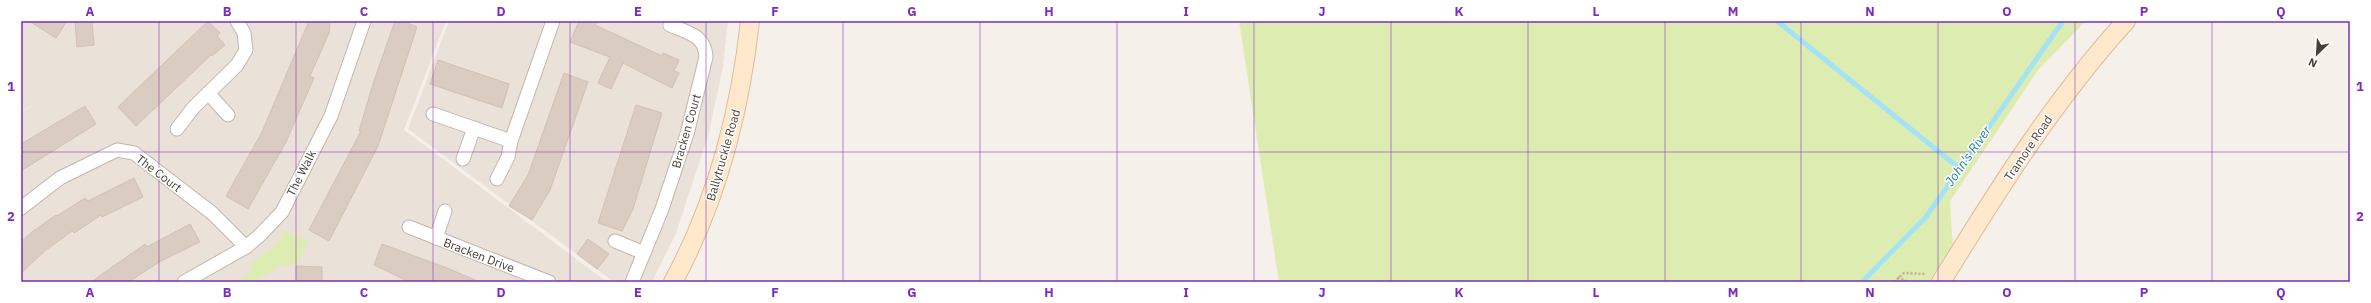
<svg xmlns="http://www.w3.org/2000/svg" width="2371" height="303" font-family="'IBM Plex Sans',sans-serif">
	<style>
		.residential { fill: #eae1d8 }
		.green { fill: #ddecb1 }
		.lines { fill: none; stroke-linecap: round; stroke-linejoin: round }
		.stream { stroke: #a4e3f5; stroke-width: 5 }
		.building { fill: #dbccc2; stroke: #d3c0b1 }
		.street-casing { stroke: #c2b6ac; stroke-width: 15 }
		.secondary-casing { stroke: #dbbd9a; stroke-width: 20 }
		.path { stroke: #c5ae9c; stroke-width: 2.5; stroke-dasharray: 2 2; stroke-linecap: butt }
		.street { stroke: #fff; stroke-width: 13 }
		.secondary { stroke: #ffe8cb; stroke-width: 18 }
		.grid { fill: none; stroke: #7b2cbf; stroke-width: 1; stroke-opacity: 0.55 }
		.labels { text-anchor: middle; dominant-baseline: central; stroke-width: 3; stroke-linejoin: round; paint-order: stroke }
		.street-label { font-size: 12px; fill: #4a3f37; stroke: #fff }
		.water-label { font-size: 13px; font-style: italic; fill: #24809b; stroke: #fff }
		.neatline { fill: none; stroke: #7b2cbf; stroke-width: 1.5 }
		.grid-label { font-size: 13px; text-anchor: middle; font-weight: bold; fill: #7b2cbf }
	</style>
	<rect width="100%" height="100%" fill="#f6f0ea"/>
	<!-- residential -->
	<g class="residential">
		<polygon points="21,21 446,21 404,130 607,282 21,282 21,114 39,100 21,113"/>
		<polygon points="449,21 728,21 723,67 708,136 676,233 652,282 614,282 408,129"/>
	</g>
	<!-- green -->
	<g class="green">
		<polygon points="1239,21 2086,21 2038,70 1950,201 1955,282 1279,282"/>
		<polygon points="284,231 308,241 298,264 278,266 255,282 235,282 253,271 249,266 278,242"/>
	</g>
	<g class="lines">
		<!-- stream -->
		<g class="stream">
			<polyline points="1777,21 1959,168"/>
			<polyline points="1862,282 1926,217 2063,21"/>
		</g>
	</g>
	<!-- building -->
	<g class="building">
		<polygon points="29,21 67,21 56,38"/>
		<polygon points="75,21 92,21 94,45 77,47"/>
		<polygon points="208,21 220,33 217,36 225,45 212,56 211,55 136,126 118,107"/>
		<polygon points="309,21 330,21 329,33 310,76 314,78 285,144 248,209 226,196 262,132"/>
		<polygon points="395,21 402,21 417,27 378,146 329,241 309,230 361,131 359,131 373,84"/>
		<polygon points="579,21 597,21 595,25 662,56 663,53 679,60 674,71 679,73 672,88 623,63 611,89 598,83 610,57 570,42"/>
		<polygon points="438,60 509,84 502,108 430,84"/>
		<polygon points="564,73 588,82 550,190 532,220 509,206 528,175"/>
		<polygon points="636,105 662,113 633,209 622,231 598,223"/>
		<polygon points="85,106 96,124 21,171 21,144"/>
		<polygon points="134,178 143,197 102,217 101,215 74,233 72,231 46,250 21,273 21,242 32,232 56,215 57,216 85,198 88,201"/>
		<polygon points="190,224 200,242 161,261 128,282 91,282 145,244 147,247"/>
		<polygon points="588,239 609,254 597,269 577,254"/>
		<polygon points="382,244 447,268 480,282 410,282 374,265"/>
		<polygon points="296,266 322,267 322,282 296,282"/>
	</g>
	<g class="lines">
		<defs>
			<g id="street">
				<polyline points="208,93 228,115"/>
				<polyline points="433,114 511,141 553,21"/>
				<polyline points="177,129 193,108 237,65 246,50 244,33 237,21"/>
				<polyline points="463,159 474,128"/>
				<polyline points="497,179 508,157 511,141"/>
				<polyline points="21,208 60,178 117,150 134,153 212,213 246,247"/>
				<polyline points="409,227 549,282"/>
				<polyline points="436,238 445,211"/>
				<polyline points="615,241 644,253"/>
				<polyline points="184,282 246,247 259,236 282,212 331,116 364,21"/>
				<path d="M632 282 662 209 687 134 706 57C705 35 688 33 670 25L671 21"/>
			</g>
			<g id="secondary">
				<path d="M673 282C717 201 740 112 750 21"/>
				<path d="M1941 282C1997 191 2054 100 2126 21"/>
			</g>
		</defs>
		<!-- street casing -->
		<use href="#street" class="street-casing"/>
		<!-- secondary casing -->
		<use href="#secondary" class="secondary-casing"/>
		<!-- path -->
		<g class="path">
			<polyline points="1898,277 1908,282"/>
			<polyline points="1894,282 1904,273 1926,274"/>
		</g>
		<!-- street -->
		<use href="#street" class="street"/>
		<!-- secondary -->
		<use href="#secondary" class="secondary"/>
	</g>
	<!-- grid -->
	<path class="grid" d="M159 21V282M296 21V282M433 21V282M570 21V282M706 21V282M843 21V282M980 21V282M1117 21V282M1254 21V282M1391 21V282M1528 21V282M1665 21V282M1801 21V282M1938 21V282M2075 21V282M2212 21V282M21 152H2350"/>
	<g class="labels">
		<!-- street labels -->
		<g class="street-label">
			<text transform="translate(686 131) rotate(-74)">Bracken Court</text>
			<text transform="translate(2028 148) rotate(-56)">Tramore Road</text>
			<text transform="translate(723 155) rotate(-74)">Ballytruckle Road</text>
			<text transform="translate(159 173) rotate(37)">The Court</text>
			<text transform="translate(301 173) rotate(-63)">The Walk</text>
			<text transform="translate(479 255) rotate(21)">Bracken Drive</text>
		</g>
		<!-- water labels -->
		<g class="water-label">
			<text transform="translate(1968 156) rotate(-55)">John's River</text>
		</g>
	</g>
	<!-- border -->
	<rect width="2371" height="303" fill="none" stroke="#ffffff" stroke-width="44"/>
	<!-- north arrow -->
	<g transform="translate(2317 54) rotate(205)" stroke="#ffffff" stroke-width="3" paint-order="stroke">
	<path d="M0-3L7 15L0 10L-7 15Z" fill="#4a3f37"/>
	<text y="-6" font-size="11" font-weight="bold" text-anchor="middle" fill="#4a3f37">N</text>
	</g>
	<rect x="22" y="22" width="2327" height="259" class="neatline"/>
	<g class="grid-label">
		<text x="90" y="16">A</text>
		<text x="227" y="16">B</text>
		<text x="364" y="16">C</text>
		<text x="501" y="16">D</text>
		<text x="638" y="16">E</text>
		<text x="775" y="16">F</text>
		<text x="912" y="16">G</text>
		<text x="1049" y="16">H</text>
		<text x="1186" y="16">I</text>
		<text x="1322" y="16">J</text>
		<text x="1459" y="16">K</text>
		<text x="1596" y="16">L</text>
		<text x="1733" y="16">M</text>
		<text x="1870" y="16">N</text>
		<text x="2007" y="16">O</text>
		<text x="2144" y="16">P</text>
		<text x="2281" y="16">Q</text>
		<text x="11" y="91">1</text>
		<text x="2360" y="91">1</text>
		<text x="11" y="221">2</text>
		<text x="2360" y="221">2</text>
		<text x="90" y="297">A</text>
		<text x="227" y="297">B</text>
		<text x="364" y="297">C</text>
		<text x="501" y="297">D</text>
		<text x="638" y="297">E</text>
		<text x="775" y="297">F</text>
		<text x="912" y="297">G</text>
		<text x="1049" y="297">H</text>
		<text x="1186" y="297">I</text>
		<text x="1322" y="297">J</text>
		<text x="1459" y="297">K</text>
		<text x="1596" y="297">L</text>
		<text x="1733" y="297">M</text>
		<text x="1870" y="297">N</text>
		<text x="2007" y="297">O</text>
		<text x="2144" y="297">P</text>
		<text x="2281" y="297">Q</text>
	</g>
</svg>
